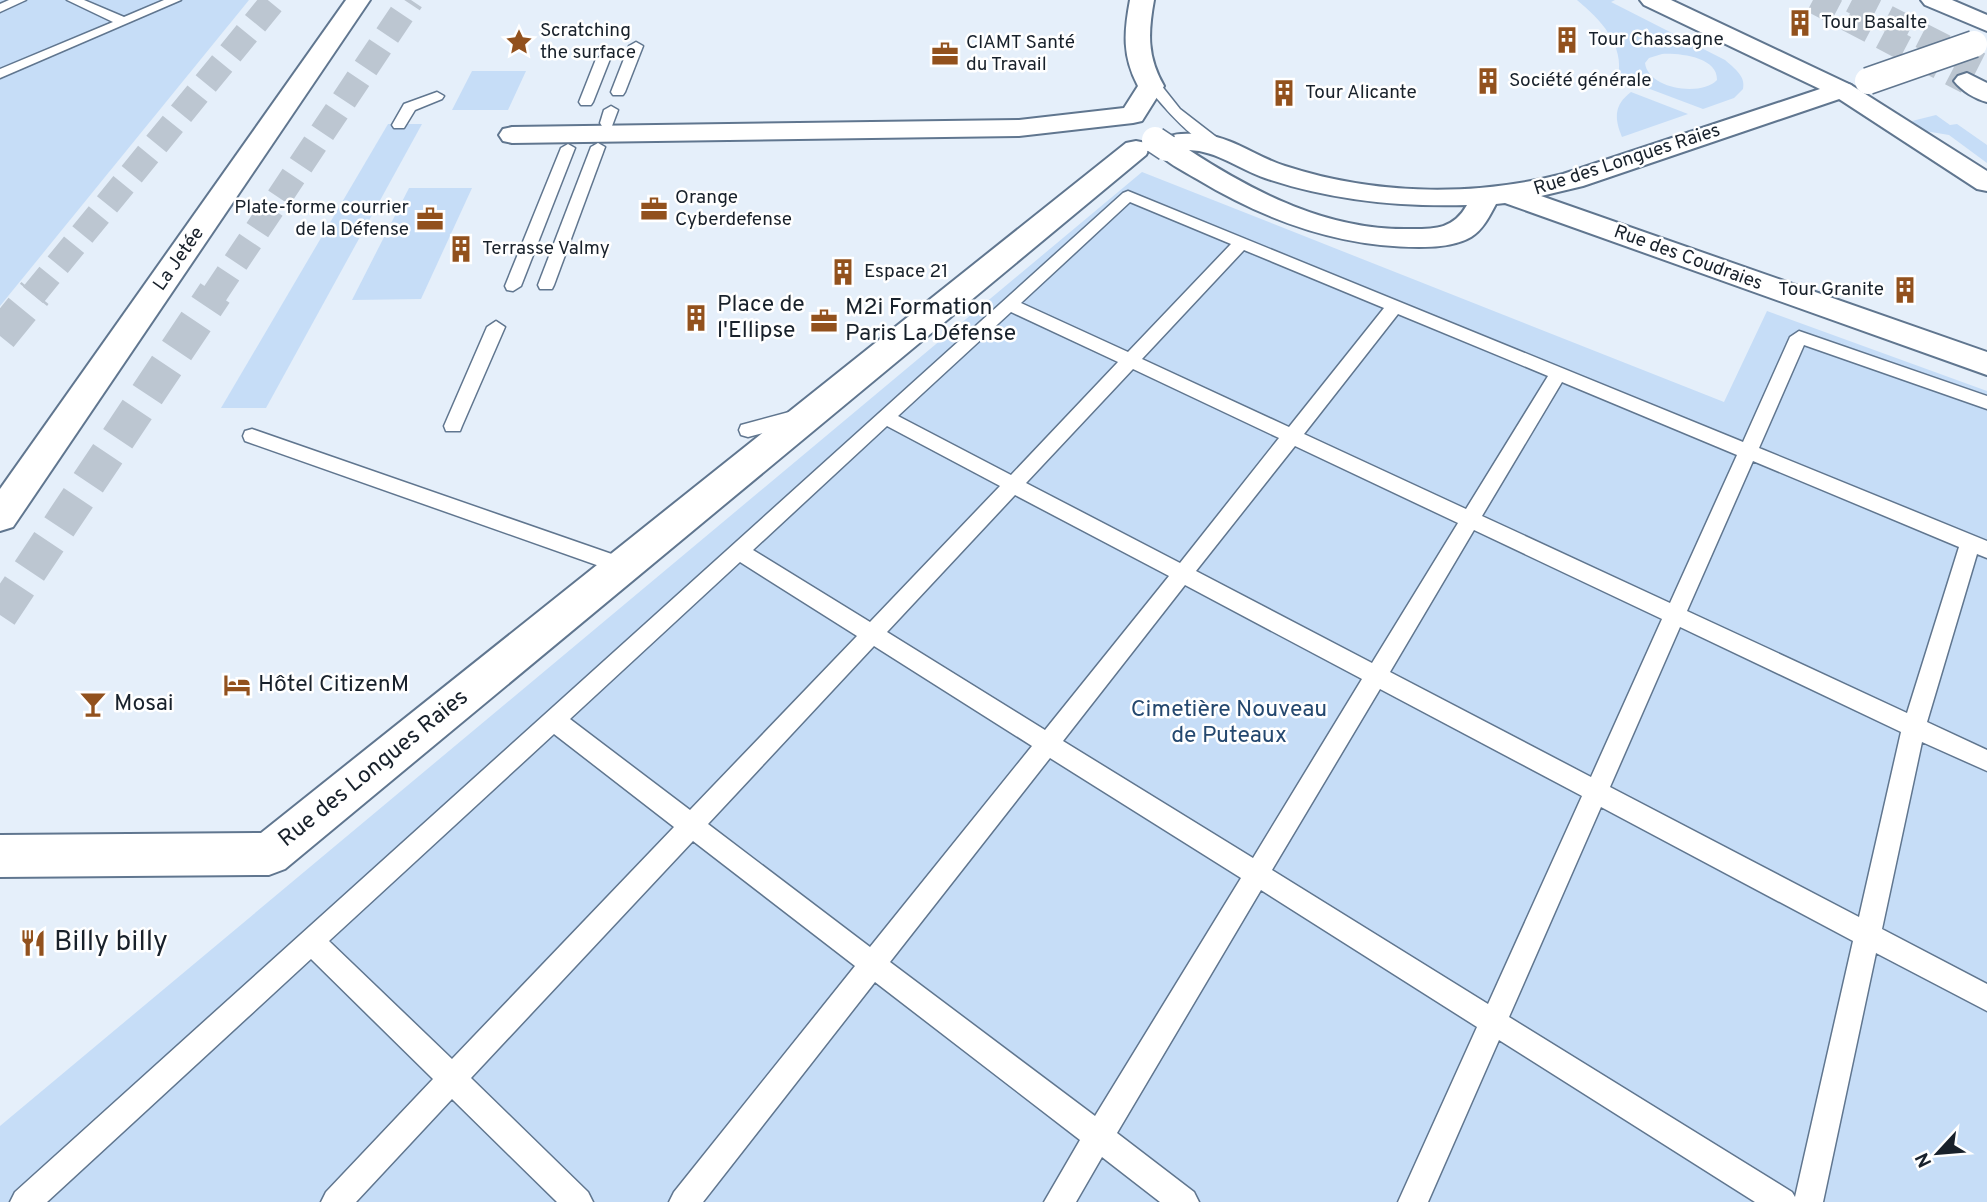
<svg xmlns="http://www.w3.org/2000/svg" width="1987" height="1202" font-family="Overpass,sans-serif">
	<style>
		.green { fill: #c6ddf7; fill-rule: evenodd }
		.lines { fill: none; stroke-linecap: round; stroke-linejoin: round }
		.street-tunnel { stroke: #bcc6d1; stroke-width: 26; stroke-dasharray: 26 13; stroke-linecap: butt }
		.primary-tunnel { stroke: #bcc6d1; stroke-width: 26; stroke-dasharray: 26 13; stroke-linecap: butt }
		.highway-tunnel-far1 { stroke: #bcc6d1; stroke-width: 26; stroke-dasharray: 26 13; stroke-linecap: butt }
		.highway-tunnel { stroke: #bcc6d1; stroke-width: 35; stroke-dasharray: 35 18; stroke-linecap: butt }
		.lane-casing { stroke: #60768f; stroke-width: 3 }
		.street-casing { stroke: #60768f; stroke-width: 4 }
		.secondary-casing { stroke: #60768f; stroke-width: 4 }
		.primary-casing { stroke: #60768f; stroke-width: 4 }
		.lane { fill: #fff; fill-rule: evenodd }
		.street { fill: #fff; fill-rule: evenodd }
		.secondary { fill: #fff; fill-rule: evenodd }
		.primary { fill: #fff; fill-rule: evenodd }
		.street-bridge-casing { stroke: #60768f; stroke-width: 29; stroke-linecap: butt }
		.secondary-bridge-casing { stroke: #60768f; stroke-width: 29; stroke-linecap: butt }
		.street-bridge { stroke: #fff; stroke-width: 26 }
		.secondary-bridge { stroke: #fff; stroke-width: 26 }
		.labels { text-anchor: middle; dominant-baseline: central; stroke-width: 5; stroke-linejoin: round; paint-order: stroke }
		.far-poi-label { font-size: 19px; fill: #18212b; stroke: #fff; text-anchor: start }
		.far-street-label { font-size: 19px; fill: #18212b; stroke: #fff }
		.poi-label { font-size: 23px; fill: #18212b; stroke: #fff; text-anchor: start }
		.park-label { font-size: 23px; fill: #24486f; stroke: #fff }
		.street-label { font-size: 23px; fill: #18212b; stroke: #fff }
		.near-poi-label { font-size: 28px; fill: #18212b; stroke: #fff; text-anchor: start }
	</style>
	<rect width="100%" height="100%" fill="#e5effa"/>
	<!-- green -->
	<g class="green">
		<polygon points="0,0 249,0 0,306"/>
		<path d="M1577 0H1615L1611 2 1725 60C1734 68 1746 76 1743 89L1734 98 1703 109 1618 77C1625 45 1600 19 1577 0ZM1662 54C1679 53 1718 57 1717 80 1701 97 1648 89 1645 63L1649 58Z"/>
		<polygon points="472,71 526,71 508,110 452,110"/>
		<path d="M1631 92 1688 114 1622 137C1614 118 1614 105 1631 92Z"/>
		<polygon points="1936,115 1950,125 1957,124 1987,145 1987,163 1949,135 1925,131 1912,121"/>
		<polygon points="388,124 422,124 266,408 221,408"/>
		<polygon points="1142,172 1724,402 1767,311 1987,391 1987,1202 0,1202 0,1126"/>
		<polygon points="409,188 472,188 421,299 352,300"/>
	</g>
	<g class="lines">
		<!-- street-tunnel -->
		<polyline class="street-tunnel" points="1852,0 1987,69"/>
		<!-- primary-tunnel -->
		<polyline class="primary-tunnel" points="1813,0 1967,81"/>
		<!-- highway-tunnel-far1 -->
		<g class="highway-tunnel-far1">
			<polyline points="33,295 274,0"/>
			<polyline points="214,295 411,0"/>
		</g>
		<!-- highway-tunnel -->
		<g class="highway-tunnel">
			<polyline points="0,336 35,293"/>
			<polyline points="0,615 215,293"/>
		</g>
		<defs>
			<g id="lane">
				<polygon points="9,0 26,0 0,12 0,4"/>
				<polygon points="67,0 84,0 124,17 164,0 181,0 0,78 0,69 113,22"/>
				<polygon points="636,42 643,46 625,92 623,95 613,95 611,92 629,46"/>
				<polygon points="603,55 610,59 593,102 591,105 581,105 579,102 596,59"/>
				<path d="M1152 79 1157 80 1180 109 1224 143 1226 146 1224 149C1202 154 1157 100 1145 83Z"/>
				<polygon points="437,92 444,96 442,99 415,110 404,128 394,128 392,125 404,104"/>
				<polygon points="611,106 618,110 612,126 602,126 600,123 604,110"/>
				<polygon points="598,143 605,147 554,285 552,289 540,289 538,285 591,147"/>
				<polygon points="568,144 575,148 521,286 513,291 507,290 505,286 561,148"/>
				<path d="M1128 191 1743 442 1790 337 1799 331 1987 396V409L1804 345 1759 448 1987 541V558L1977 554 1927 722 1987 750V771L1922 742 1882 929 1987 984V1011L1876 953 1823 1202H1755L1499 1040 1428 1202H1398L1477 1027 1261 890 1117 1133 1194 1192 1199 1202H1160L1102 1157 1076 1202H1044L1080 1140 875 982 703 1202H669L674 1192 855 966 693 841 471 1078 588 1192 593 1202H557L452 1099 356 1202H321L326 1192 433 1079 311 959 47 1202H10L15 1192 1123 193ZM1130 202 1231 244 1128 352 1021 303ZM1244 250 1384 308 1289 427 1142 359ZM1011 312 1118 362 1011 475 898 416ZM1398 314 1548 376 1466 509 1304 434ZM1133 369 1279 438 1180 563 1026 483ZM1562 382 1737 455 1670 603 1482 516ZM887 426 1000 486 870 622 753 550ZM1295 446 1458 523 1372 663 1196 571ZM1753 461 1959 547 1907 713 1687 611ZM1015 495 1169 576 1045 730 887 632ZM1474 530 1662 619 1591 777 1390 672ZM740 562 857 636 690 810 570 719ZM1185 585 1362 679 1253 858 1063 741ZM1680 627 1901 732 1859 917 1610 787ZM874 646 1032 746 870 947 708 824ZM1380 689 1582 796 1488 1004 1272 870ZM554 734 674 827 452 1059 329 941ZM1050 758 1241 878 1095 1116 890 962ZM1601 807 1853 941 1795 1197 1792 1192 1509 1017Z"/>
				<polygon points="496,321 505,327 462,426 460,431 446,431 444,426 487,327"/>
				<polygon points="804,408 811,410 813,415 811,420 748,437 741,435 739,430 741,425"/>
				<polygon points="252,429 629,560 632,566 629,572 622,574 245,441 243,436 245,431"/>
			</g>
			<g id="street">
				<polygon points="346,0 370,0 13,527 0,531 0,489"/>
				<path d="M1130 0H1154C1148 33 1147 57 1164 86L1142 121 1133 123 1019 136 512 143 503 141 499 135 503 129 512 127 1019 120 1124 108 1138 86C1122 56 1124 32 1130 0Z"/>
				<path d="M1640 0H1671L1851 85 1855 90 1851 95 1583 186 1541 196 1987 352V375L1505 203 1496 204C1490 215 1483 230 1471 237 1456 246 1435 247 1419 247 1338 247 1265 220 1197 179 1183 171 1163 161 1154 148 1165 131 1186 133 1206 135 1233 138 1259 158 1285 166 1374 195 1473 197 1563 174L1820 89 1644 5ZM1189 150C1217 151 1239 169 1265 178 1330 200 1399 207 1467 205 1453 230 1434 229 1408 229 1328 230 1255 193 1189 150Z"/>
				<polygon points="1136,141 1146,143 1149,149 1146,155 285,869 269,875 0,877 0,835 261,833 1126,143"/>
			</g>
			<polygon id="secondary" points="1842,82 1851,85 1987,171 1987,191 1977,189 1833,95 1829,90 1833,85"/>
			<g id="primary">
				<polygon points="1921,0 1952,0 1987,15 1987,31 1925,5"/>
				<path d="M1967 73 1987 83V102C1975 99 1962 91 1954 81L1958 76Z"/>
			</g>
		</defs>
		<!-- lane casing -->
		<use href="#lane" class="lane-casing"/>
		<!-- street casing -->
		<use href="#street" class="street-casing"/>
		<!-- secondary casing -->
		<use href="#secondary" class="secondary-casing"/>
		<!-- primary casing -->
		<use href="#primary" class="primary-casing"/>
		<!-- lane -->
		<use href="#lane" class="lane"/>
		<!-- street -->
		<use href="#street" class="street"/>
		<!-- secondary -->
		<use href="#secondary" class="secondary"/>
		<!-- primary -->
		<use href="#primary" class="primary"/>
		<defs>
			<polyline id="street-bridge" points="1155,140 1167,148"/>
			<polyline id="secondary-bridge" points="1868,81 1974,44"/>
		</defs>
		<!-- street-bridge casing -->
		<use href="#street-bridge" class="street-bridge-casing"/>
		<!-- secondary-bridge casing -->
		<use href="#secondary-bridge" class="secondary-bridge-casing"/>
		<!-- street-bridge -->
		<use href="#street-bridge" class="street-bridge"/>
		<!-- secondary-bridge -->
		<use href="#secondary-bridge" class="secondary-bridge"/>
	</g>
	<!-- icons -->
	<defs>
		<symbol id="building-bare" viewBox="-9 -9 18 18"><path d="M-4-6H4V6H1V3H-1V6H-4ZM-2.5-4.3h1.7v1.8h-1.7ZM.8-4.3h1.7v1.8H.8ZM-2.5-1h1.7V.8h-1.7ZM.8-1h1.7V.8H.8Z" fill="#92511d" stroke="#fff" stroke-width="2.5" paint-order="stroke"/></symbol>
		<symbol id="sight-bare" viewBox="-9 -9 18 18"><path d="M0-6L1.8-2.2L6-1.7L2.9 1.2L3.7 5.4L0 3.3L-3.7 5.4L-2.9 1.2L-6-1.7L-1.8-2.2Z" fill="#92511d" stroke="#fff" stroke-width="2.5" paint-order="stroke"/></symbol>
		<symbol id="office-bare" viewBox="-9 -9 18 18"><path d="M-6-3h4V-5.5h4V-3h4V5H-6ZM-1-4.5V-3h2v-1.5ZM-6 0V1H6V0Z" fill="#92511d" stroke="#fff" stroke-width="2.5" paint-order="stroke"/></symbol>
		<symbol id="hotel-bare" viewBox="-9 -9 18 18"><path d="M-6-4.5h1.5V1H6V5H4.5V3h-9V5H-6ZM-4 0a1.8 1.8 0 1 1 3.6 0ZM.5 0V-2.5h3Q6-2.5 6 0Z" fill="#92511d" stroke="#fff" stroke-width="2.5" paint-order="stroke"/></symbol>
		<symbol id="bar-bare" viewBox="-9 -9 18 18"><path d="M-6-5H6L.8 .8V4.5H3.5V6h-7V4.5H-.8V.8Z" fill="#92511d" stroke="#fff" stroke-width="2.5" paint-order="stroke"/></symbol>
		<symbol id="restaurant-bare" viewBox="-9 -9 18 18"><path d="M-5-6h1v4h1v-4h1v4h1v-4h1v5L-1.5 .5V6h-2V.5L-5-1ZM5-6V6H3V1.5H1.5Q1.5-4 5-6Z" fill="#92511d" stroke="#fff" stroke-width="2.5" paint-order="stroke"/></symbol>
	</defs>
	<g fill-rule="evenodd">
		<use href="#building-bare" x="1781" y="4" width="38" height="38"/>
		<use href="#building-bare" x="1548" y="21" width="38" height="38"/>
		<use href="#sight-bare" x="500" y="23" width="38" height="38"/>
		<use href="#office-bare" x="926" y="35" width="38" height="38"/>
		<use href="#building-bare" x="1469" y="62" width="38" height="38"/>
		<use href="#building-bare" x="1265" y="74" width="38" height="38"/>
		<use href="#office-bare" x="635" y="190" width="38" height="38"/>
		<use href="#office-bare" x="411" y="200" width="38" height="38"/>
		<use href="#building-bare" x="442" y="230" width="38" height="38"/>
		<use href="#building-bare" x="824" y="253" width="38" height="38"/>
		<use href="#building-bare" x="1886" y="271" width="38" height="38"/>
		<use href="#building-bare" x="677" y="299" width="38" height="38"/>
		<use href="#office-bare" x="805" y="302" width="38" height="38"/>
		<use href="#hotel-bare" x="218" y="666" width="38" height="38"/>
		<use href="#bar-bare" x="74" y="685" width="38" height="38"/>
		<use href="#restaurant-bare" x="14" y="924" width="38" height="38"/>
	</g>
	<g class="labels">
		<!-- far-poi labels -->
		<g class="far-poi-label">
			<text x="1821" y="23">Tour Basalte</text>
			<text x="540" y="31">Scratching<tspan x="540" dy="22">the surface</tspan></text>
			<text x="1588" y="40">Tour Chassagne</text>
			<text x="966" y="43">CIAMT Santé<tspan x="966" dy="22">du Travail</tspan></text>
			<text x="1509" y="81">Société générale</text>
			<text x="1305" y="93">Tour Alicante</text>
			<text x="675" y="198">Orange<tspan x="675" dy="22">Cyberdefense</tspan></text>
			<text x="409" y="208" text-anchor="end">Plate-forme courrier<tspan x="409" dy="22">de la Défense</tspan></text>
			<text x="482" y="249">Terrasse Valmy</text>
			<text x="864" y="272">Espace 21</text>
			<text x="1884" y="290" text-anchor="end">Tour Granite</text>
		</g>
		<!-- far-street labels -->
		<g class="far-street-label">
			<text transform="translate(1627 160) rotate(-18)">Rue des Longues Raies</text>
			<text transform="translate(1688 258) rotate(20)">Rue des Coudraies</text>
			<text transform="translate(179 259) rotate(-55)">La Jetée</text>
		</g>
		<!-- poi labels -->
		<g class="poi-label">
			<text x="717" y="305">Place de<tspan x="717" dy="26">l'Ellipse</tspan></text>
			<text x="845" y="308">M2i Formation<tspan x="845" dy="26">Paris La Défense</tspan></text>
			<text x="258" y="685">Hôtel CitizenM</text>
			<text x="114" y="704">Mosai</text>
		</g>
		<!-- park labels -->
		<g class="park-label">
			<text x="1229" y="710">Cimetière Nouveau<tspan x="1229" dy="26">de Puteaux</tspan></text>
		</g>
		<!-- street labels -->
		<g class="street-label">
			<text transform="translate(374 769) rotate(-39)">Rue des Longues Raies</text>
		</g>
		<!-- near-poi labels -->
		<g class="near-poi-label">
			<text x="54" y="943">Billy billy</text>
		</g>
	</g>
	<!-- north arrow -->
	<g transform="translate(1938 1153) rotate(244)" stroke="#ffffff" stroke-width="5" paint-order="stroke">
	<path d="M0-5L12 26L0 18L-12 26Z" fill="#18212b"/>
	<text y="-10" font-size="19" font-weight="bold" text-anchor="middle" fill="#18212b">N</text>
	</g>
</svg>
